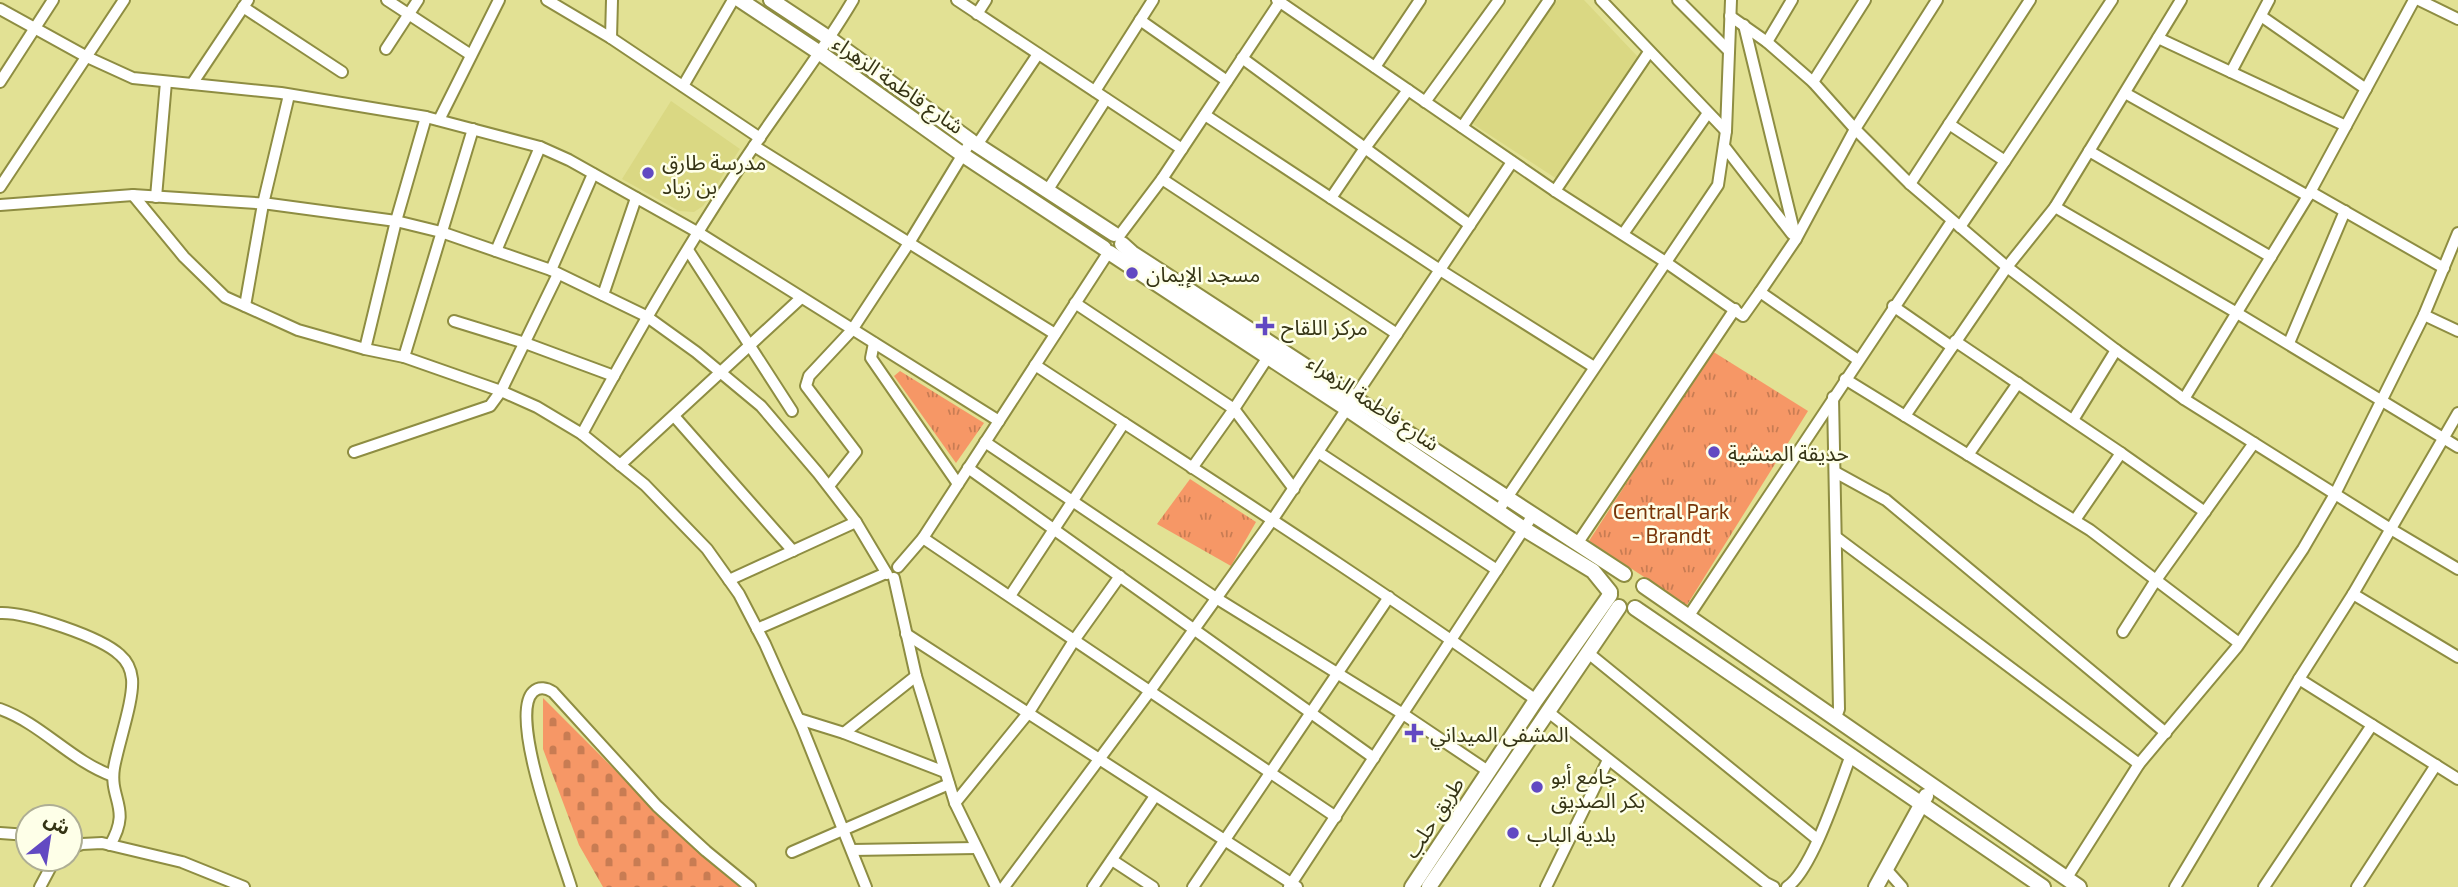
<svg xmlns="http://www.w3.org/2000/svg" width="2458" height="887" font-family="'Exo 2','Noto Sans Arabic',sans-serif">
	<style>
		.built { fill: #dad883 }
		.cemetery { fill: url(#cemetery-stones) }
		.park { fill: url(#park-tufts) }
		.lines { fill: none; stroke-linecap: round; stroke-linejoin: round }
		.minor-casing { stroke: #8e8d42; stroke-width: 14 }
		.major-casing { stroke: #8e8d42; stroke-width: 18 }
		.minor { stroke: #fff; stroke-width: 10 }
		.major { stroke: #fff; stroke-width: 14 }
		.poi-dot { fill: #6249c2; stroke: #feffe8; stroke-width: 2.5 }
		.labels { text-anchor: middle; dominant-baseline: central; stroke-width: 5; stroke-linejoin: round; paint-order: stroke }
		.street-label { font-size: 21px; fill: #353415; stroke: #feffe8 }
		.poi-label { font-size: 21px; fill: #353415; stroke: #feffe8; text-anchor: start }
		.park-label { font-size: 21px; fill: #783508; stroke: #feffe8 }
	</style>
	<defs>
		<pattern id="cemetery-stones" width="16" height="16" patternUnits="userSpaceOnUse" patternTransform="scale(1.75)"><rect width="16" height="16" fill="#f69766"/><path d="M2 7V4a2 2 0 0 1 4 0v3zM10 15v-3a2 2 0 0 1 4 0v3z" fill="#c87c53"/></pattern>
		<pattern id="park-tufts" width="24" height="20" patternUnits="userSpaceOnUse" patternTransform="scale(1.75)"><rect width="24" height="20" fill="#f69766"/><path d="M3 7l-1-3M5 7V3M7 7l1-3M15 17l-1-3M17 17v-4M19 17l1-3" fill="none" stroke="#c87c53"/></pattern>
	</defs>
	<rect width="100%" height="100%" fill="#e2e194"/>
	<!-- built -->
	<g class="built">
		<polygon points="1557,0 1584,0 1638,57 1557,179 1473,124"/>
		<polygon points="671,101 740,149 703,206 694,212 679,211 622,179"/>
	</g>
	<!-- cemetery -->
	<polygon class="cemetery" points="543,698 693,848 745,887 603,887 579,845 543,749"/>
	<!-- park -->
	<g class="park">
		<polygon points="1712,351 1808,411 1687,605 1589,541"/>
		<polygon points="900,371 984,423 956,463 894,376"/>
		<polygon points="1190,479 1256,522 1231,566 1157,524"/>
	</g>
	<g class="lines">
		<defs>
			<g id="minor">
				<polyline points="387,0 471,55"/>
				<polyline points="547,0 611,38 760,138"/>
				<polyline points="957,0 1182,149"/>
				<polyline points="1277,0 1555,191 1664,261 1743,316 1760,292 1858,360"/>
				<polyline points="1601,0 1726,131"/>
				<polyline points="1678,0 1729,51"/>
				<polyline points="2419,0 2458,19"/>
				<polyline points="243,7 342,72"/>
				<polyline points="0,9 87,57 133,78 281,93 426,117 540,147 569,160 699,233 999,421"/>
				<polyline points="977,14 986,0"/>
				<polyline points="1730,16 1767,42 1813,82 1855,129 1910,184 2007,267 2116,350 2184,399 2389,528 2458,569"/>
				<polyline points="2261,16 2366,89"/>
				<polyline points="1140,20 1227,81"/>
				<polyline points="1744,25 1796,239"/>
				<polyline points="611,38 612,0"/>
				<polyline points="2158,38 2346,126"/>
				<polyline points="1767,42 1792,0"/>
				<polyline points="386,49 418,0"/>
				<polyline points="1242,58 1470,225"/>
				<polyline points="1375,67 1420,0"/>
				<polyline points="2231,72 2269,0"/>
				<polyline points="0,82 53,0"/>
				<polyline points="1813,82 1865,0"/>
				<polyline points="192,84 248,0"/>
				<polyline points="683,86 733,0"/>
				<polyline points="1095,91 1153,0"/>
				<polyline points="2125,93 2308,196"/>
				<polyline points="1425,102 1499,0"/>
				<polyline points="1205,115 1440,270 1594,367"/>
				<polyline points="439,120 499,0"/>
				<polyline points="1949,124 2005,161 2112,0"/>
				<polyline points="1462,127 1549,0"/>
				<polyline points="977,145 1038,54"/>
				<polyline points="754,146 1055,334"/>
				<polyline points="1724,146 1792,234"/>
				<polyline points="2089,151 2271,257"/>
				<polyline points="1162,179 1397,334"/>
				<polyline points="1910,184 2030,0"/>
				<polyline points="0,187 124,0"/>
				<polyline points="1047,191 1106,99"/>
				<polyline points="1555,191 1649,52"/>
				<polyline points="2311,192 2444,268"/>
				<polyline points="133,195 184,257 225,297 298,330 365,349 404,357 501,391 537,407 582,434 645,485 707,549 739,594 765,644 802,727 866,887"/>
				<polyline points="156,197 166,82"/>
				<polyline points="1331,198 1365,148 1408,90"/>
				<polyline points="0,205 133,195 270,204 396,221 441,232 551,270 646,316 696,352 761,406 818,473 856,522 887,574"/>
				<polyline points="2055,207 2237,313 2458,447"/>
				<polyline points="1960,227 2005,161"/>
				<polyline points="1623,234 1708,113"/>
				<polyline points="1119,236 1162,179 1281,0"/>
				<polyline points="688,250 792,411"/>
				<polyline points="496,251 540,147"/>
				<polyline points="551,270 593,174"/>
				<polyline points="1760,292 1796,239 1855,129 1937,0"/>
				<polyline points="603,295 636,198"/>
				<polyline points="1075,303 1234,409 1268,357"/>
				<polyline points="245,306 263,204 289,95"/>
				<polyline points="1893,306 1952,347"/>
				<polyline points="2424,315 2458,331"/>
				<polyline points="454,321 525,343 614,376"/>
				<polyline points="1955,341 2121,453 2075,520"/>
				<polyline points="874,343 871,358 958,484"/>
				<polyline points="2289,343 2345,211"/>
				<polyline points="365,349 396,221 426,117"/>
				<polyline points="404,357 473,129"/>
				<path d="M1035 365C1203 475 1373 583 1536 700"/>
				<polyline points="1845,379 2090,530 2239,643"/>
				<polyline points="1833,397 1839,709 1835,720"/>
				<polyline points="2184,399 2308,196 2414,0"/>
				<polyline points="674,416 793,551"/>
				<polyline points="1905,416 2007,267 2055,207 2181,0"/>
				<polyline points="2073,420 2116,350"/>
				<path d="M582 434C635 336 691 238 754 146 787 97 823 51 853 0"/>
				<polyline points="985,442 1216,598 1403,714 1488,771"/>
				<polyline points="354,452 490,406 501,391 558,274"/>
				<polyline points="1318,452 1497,570"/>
				<polyline points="2121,453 2205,512"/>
				<polyline points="1968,455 2018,383"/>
				<polyline points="620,465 801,298"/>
				<polyline points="968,468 1374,758"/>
				<polyline points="1192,468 1234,409 1294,489"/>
				<polyline points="1835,472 1886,500 2166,733"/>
				<polyline points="829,486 856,452 806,386 809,376 852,330 909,243 971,141"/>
				<polyline points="1498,511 1718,185 1726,131 1731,0"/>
				<polyline points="1836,537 2139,764"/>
				<polyline points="923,538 1336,817"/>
				<polyline points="1577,544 1735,309"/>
				<polyline points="898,567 923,538 1108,253"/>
				<polyline points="894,578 916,676 955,803 996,887"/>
				<polyline points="729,580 856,522"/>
				<polyline points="2353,594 2458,657"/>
				<polyline points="1010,596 1124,423"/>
				<path d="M0 613C27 612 101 637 120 655 127 661 131 669 132 679 134 700 118 744 114 768 109 800 132 808 110 845"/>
				<polyline points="1688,617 1952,221"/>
				<polyline points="757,629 886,573"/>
				<polyline points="2123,632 2156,580 2254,443"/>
				<polyline points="906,634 1297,887"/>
				<polyline points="1587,652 1817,839"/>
				<polyline points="2299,679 2458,779"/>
				<path d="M0 709C42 724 71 761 113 776"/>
				<polyline points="1547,711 1766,883 1774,887"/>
				<polyline points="799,719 844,733 945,772"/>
				<polyline points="844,733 916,676"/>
				<polyline points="955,803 1029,712 1075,639 1120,576"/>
				<polyline points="0,833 28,835"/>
				<polyline points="70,848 82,844 102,843 182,862 244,887"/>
				<polyline points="852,850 976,848"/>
				<polyline points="792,852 949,784"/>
				<polyline points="1112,860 1153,887"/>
				<polyline points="1886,869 1902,887"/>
				<polyline points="2066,879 2139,764 2237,647 2303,549 2335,494 2424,315 2458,233"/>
				<polyline points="40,887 55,859"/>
				<path d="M571 887C561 854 508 716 533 692 539 686 547 688 553 692L657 806 706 851 750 887"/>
				<polyline points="1004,887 1150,691 1273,519 1512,162"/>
				<polyline points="1093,887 1155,796"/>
				<polyline points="1193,887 1389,597"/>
				<polyline points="1289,887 1533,515"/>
				<polyline points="1546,887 1608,760"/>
				<path d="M1787 887C1812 871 1839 786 1851 755"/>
				<polyline points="2175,887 2299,679 2353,594 2458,413"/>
				<polyline points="2264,887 2372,725"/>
				<polyline points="2357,887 2436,765"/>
			</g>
			<g id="major">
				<polyline points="740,0 820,53 963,155 1104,248"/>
				<polyline points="771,0 830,39 971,141 1114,234"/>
				<polyline points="1122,244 1132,253 1624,574"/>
				<polyline points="1110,253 1347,409 1524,529 1593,571 1610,592"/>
				<polyline points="1644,586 2079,887"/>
				<polyline points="1635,608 2043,887"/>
				<polyline points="1412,887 1536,700 1610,595"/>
				<polyline points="1429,887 1619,607"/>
				<polyline points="1876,887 1926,796"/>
			</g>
		</defs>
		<!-- minor casing -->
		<use href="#minor" class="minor-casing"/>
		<!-- major casing -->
		<use href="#major" class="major-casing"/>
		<!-- minor -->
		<use href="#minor" class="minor"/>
		<!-- major -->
		<use href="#major" class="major"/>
	</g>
	<!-- markers -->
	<g class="poi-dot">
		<circle cx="648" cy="173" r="7"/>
		<circle cx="1132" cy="273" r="7"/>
		<path d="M1261.5 315.5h7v7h7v7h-7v7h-7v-7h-7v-7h7z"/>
		<circle cx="1714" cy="452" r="7"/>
		<path d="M1410.5 722.5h7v7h7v7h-7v7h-7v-7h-7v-7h7z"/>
		<circle cx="1537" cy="787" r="7"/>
		<circle cx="1513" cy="833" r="7"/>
	</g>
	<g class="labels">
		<!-- street labels -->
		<g class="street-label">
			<text transform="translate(899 84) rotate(35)">شارع فاطمة الزهراء</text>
			<text transform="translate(1374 402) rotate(34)">شارع فاطمة الزهراء</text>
			<text transform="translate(1433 817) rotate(-57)">طريق حلب</text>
		</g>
		<!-- poi labels -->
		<g class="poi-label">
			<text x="662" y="161">مدرسة طارق<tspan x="662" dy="24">بن زياد</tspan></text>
			<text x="1146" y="273">مسجد الإيمان</text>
			<text x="1281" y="326">مركز اللقاح</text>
			<text x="1728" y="452">حديقة المنشية</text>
			<text x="1430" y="733">المشفى الميداني</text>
			<text x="1551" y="775">جامع أبو<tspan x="1551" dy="24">بكر الصديق</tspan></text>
			<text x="1527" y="833">بلدية الباب</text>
		</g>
		<!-- park labels -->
		<g class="park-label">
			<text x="1671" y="510">Central Park<tspan x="1671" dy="24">- Brandt</tspan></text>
		</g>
	</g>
	<!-- north arrow -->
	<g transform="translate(49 838) rotate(30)"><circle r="33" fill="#feffe8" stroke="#aeae94" stroke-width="2"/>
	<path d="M0-5L12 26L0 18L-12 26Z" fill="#6249c2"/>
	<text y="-10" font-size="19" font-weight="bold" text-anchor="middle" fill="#353415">ش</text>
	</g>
</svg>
